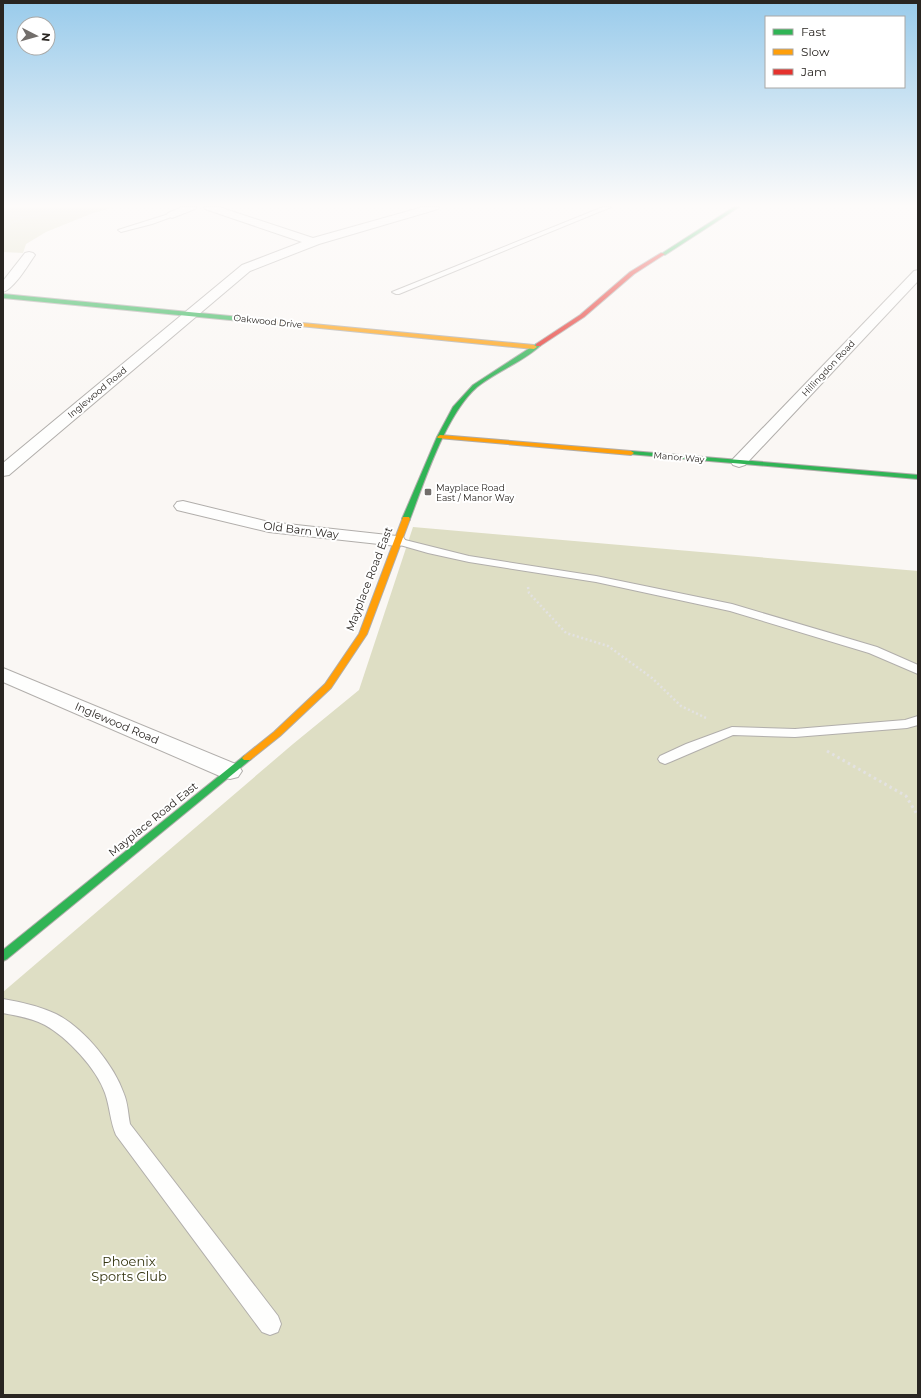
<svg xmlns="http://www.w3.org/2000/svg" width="921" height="1398" font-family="Montserrat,sans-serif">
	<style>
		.green { fill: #dedec4 }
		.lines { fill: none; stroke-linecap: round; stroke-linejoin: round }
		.lane-casing { stroke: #b1aeab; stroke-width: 2 }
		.street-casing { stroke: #b1aeab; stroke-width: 2 }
		.fast-casing { stroke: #b1aeab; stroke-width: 2 }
		.slow-casing { stroke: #b1aeab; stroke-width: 2 }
		.jam-casing { stroke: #b1aeab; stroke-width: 2 }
		.path-far2 { stroke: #e3e2e1; stroke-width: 1.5; stroke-dasharray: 1 1.5; stroke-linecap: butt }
		.path-far1 { stroke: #e3e2e1; stroke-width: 2.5; stroke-dasharray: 2 2.5; stroke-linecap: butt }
		.path { stroke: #e3e2e1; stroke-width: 3; stroke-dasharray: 2.5 3.5; stroke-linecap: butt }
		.lane { fill: #fefefd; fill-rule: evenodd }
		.street { fill: #fefefd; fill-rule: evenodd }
		.fast { fill: #30b455; fill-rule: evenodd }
		.slow { fill: #ff9f0a; fill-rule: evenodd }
		.jam { fill: #e5322d; fill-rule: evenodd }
		.poi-dot { fill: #726e6b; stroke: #fff; stroke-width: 1.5 }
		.labels { text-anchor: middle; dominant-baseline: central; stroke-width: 4; stroke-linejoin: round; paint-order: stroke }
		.far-street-label { font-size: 9px; fill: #292521; stroke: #fff }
		.far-poi-label { font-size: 9px; fill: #292521; stroke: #fff; text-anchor: start }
		.street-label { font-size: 11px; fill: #292521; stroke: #fff }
		.near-park-label { font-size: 13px; fill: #33340f; stroke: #fff }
	</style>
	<rect width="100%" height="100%" fill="#faf7f4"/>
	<!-- green -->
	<g class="green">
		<polygon points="3,207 116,207 93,213 46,232 26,244 23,253 3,252"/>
		<polygon points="413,527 918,571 918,1395 3,1395 3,992 293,744 359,690"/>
	</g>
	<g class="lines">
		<defs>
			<g id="lane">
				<polygon points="603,207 611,207 399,294 396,294 392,292"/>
				<polygon points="172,213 174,214 174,216 152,224 121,232 118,230"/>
				<polygon points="397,538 469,556 596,576 732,604 877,647 918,665 918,674 869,653 730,611 596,582 469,562 428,553 393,543 392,541"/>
				<polygon points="918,716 918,725 907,728 795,737 733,735 670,762 665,764 660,762 658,759 660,756 686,744 732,727 795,729 905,720"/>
				<path d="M3 999C21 1002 39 1006 56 1014 84 1028 114 1065 124 1094 128 1104 128 1114 130 1124L278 1316 281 1324 278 1332 270 1335 262 1332 116 1135C110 1121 110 1107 105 1093 97 1069 67 1037 45 1025 32 1018 17 1016 3 1013Z"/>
			</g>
			<g id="street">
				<polygon points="182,207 196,207 195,209 172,218 167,215 168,213"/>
				<polygon points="204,207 219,207 313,238 423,207 439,207 438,209 319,244 250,271 9,475 3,476 3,463 242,265 302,242 205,209"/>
				<path d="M29 252 33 253 35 255C28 265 14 289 3 292V281L25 253Z"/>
				<polygon points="918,270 918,281 745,465 739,467 733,465 731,462 733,459 914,271"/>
				<polygon points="183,501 269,522 397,536 403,537 406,541 403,545 397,546 269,532 177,510 174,506 177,502"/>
				<polygon points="3,668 238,765 242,771 238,777 230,779 222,777 3,682"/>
			</g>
			<g id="fast">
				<polygon points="734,207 739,207 665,255 661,254"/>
				<polygon points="3,294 271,320 274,322 271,324 3,298"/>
				<path d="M536 344 541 345C523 362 497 371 477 387 446 414 425 480 410 519L409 521H403L402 519 437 437 453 407 473 385Z"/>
				<polygon points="631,451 918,475 918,479 629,454 628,453"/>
				<polygon points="247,755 250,756 252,758 250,760 7,959 3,961 3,950 244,756"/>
			</g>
			<g id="slow">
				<polygon points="271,320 534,345 537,347 534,349 269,323 268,322"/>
				<polygon points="440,435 631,451 634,453 631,455 438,438 437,437"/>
				<polygon points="403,517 409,517 410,519 367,634 331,688 280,736 250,760 244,760 242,758 244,756 274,732 325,684 359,634"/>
			</g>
			<polygon id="jam" points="661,253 665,254 634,274 584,317 540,346 536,346 536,344 580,315 630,272"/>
		</defs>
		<!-- lane casing -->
		<use href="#lane" class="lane-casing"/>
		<!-- street casing -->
		<use href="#street" class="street-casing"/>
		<!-- fast casing -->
		<use href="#fast" class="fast-casing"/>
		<!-- slow casing -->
		<use href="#slow" class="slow-casing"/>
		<!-- jam casing -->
		<use href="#jam" class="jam-casing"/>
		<!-- path-far2 -->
		<g class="path-far2">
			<polyline points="3,214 22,217"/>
			<polyline points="3,228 24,217 36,216 60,207"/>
		</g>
		<!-- path-far1 -->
		<polyline class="path-far1" points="528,587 529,593 566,633 608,646 652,678 681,706 706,718"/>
		<!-- path -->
		<polyline class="path" points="827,751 906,796 918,816"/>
		<!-- lane -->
		<use href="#lane" class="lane"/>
		<!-- street -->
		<use href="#street" class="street"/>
		<!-- fast -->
		<use href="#fast" class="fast"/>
		<!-- slow -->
		<use href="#slow" class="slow"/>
		<!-- jam -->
		<use href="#jam" class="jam"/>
	</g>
	<!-- sky -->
	<linearGradient id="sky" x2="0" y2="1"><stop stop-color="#99cbeb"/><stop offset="0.51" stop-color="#fdfbfa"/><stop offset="1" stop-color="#fdfbfa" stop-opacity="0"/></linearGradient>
	<rect width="921" height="403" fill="url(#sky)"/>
	<!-- markers -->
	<rect class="poi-dot" x="424" y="488" width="8" height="8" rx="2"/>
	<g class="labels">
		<!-- far-street labels -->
		<g class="far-street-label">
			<text transform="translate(268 321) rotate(6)">Oakwood Drive</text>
			<text transform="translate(828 368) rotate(-47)">Hillingdon Road</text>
			<text transform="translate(97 392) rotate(-40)">Inglewood Road</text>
			<text transform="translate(679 457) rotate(5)">Manor Way</text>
		</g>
		<!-- far-poi labels -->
		<g class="far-poi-label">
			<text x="436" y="487">Mayplace Road<tspan x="436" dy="10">East / Manor Way</tspan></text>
		</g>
		<!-- street labels -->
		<g class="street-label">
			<text transform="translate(301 530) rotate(7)">Old Barn Way</text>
			<text transform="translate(369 579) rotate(-69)">Mayplace Road East</text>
			<text transform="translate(117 723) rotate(23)">Inglewood Road</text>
			<text transform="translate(153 819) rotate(-39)">Mayplace Road East</text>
		</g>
		<!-- near-park labels -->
		<g class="near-park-label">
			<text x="129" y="1261">Phoenix<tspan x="129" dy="15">Sports Club</tspan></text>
		</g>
	</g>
	<!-- border -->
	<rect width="921" height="1398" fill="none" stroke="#292521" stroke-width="8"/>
	<!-- legend -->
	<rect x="765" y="16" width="140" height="72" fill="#ffffff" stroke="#a9a8a6"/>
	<rect x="773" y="29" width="20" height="6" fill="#30b455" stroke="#a9a8a6"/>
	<text x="801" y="36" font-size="12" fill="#292521">Fast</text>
	<rect x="773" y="49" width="20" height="6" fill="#ff9f0a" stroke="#a9a8a6"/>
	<text x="801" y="56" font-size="12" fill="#292521">Slow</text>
	<rect x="773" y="69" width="20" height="6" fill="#e5322d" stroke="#a9a8a6"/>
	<text x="801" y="76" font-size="12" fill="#292521">Jam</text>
	<!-- north arrow -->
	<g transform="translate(36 36) rotate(96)"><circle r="19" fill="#ffffff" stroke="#a9a8a6"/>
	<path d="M0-3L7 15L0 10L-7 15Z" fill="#726e6b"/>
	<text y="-6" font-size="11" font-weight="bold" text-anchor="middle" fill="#292521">N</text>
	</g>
</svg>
